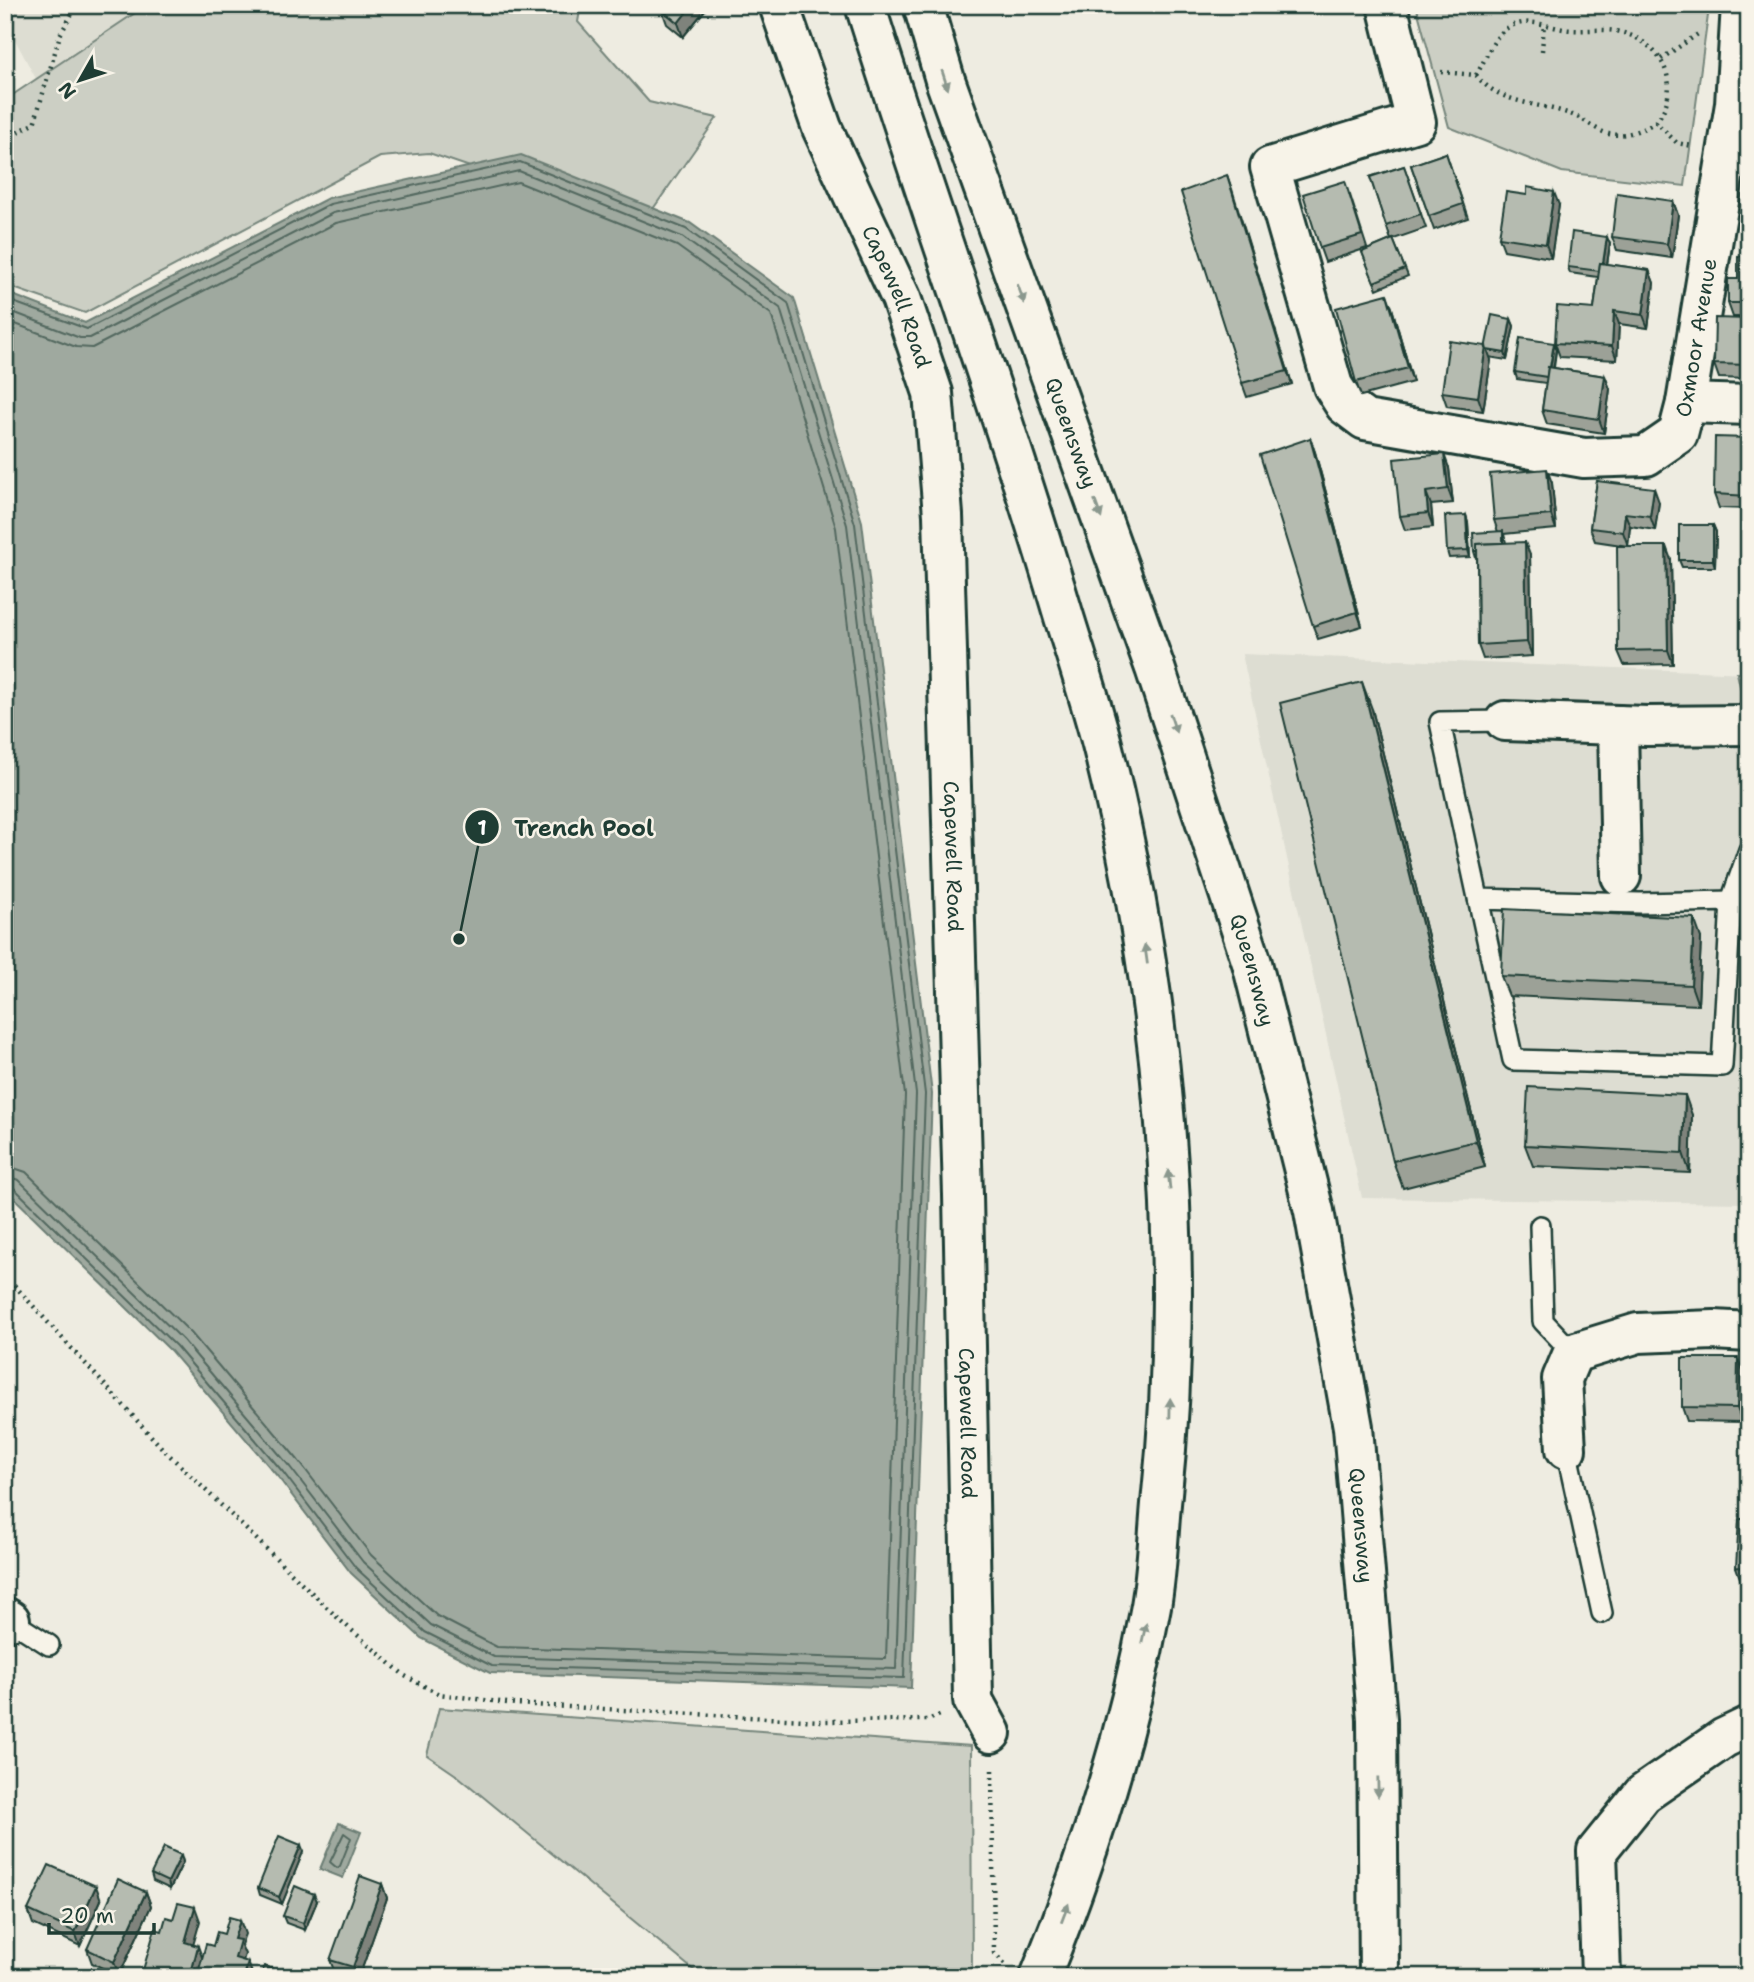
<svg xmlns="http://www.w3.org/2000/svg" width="1754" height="1982" font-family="'Shantell Sans',sans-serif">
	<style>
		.built { fill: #ddddd2 }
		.green { fill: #cccfc4; stroke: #76867c; stroke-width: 2 }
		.water { fill: #9fa99f; stroke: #6c7e74; stroke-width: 2 }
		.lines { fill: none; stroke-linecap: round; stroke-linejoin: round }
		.shore { stroke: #52685f; stroke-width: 2 }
		.lane-casing { stroke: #1f3d34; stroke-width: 24 }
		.street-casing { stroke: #1f3d34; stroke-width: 44 }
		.highway-casing { stroke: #1f3d34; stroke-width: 44 }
		.path { stroke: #1f3d34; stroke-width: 4.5; stroke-dasharray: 2 5; stroke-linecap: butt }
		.lane { stroke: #f7f3e8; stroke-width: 19 }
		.street { stroke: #f7f3e8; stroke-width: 38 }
		.highway { stroke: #f7f3e8; stroke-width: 38 }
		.wall { fill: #9ca197; stroke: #1f3d34; stroke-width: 2 }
		.shaded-wall { fill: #7f837b; stroke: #1f3d34; stroke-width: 2 }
		.building { fill: #b5bbb0; stroke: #1f3d34; stroke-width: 2 }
		.oneway { fill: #8b988e }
		.labels { text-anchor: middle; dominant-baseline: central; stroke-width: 5; stroke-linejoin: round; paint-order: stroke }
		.street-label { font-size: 21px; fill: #1f3d34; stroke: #f7f3e8 }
		.leader { fill: none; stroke: #1f3d34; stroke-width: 2.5 }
		.callout-dot { fill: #1f3d34; stroke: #f7f3e8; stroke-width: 2.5 }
		.mark-label { font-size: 21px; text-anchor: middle; font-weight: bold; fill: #fff }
		.callout-label { font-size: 23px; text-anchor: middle; font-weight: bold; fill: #1f3d34; stroke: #f7f3e8; stroke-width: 5; stroke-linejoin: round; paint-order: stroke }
	</style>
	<rect width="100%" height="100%" fill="#eeece1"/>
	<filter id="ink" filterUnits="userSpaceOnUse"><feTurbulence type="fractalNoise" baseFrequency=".0143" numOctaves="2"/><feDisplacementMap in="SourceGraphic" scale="14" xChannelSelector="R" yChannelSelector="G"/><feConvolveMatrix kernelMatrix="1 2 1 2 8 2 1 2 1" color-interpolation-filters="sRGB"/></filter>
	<g filter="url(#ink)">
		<!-- built -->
		<g class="built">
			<polygon points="5,5 208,5 48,101 5,21"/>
			<polygon points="1242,654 1749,673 1749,1203 1362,1198"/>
		</g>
		<!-- green -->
		<g class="green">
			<polygon points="147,5 581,5 578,22 649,102 717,118 636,233 520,184 429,153 380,157 85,313 5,285 5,100"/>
			<polygon points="1416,5 1709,8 1685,186 1562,172 1449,127"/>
			<polygon points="1737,673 1749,674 1749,700 1743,699"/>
			<polygon points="439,1708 971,1746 972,1977 702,1977 459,1777 427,1755"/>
		</g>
		<!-- water -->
		<g class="water">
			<polygon points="521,155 690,223 794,298 862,522 932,1094 911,1688 490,1673 421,1638 351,1573 278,1477 171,1351 5,1189 5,292 85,323 328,198"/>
			<polygon points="339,1823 361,1832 343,1878 320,1869"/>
		</g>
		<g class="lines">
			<!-- shore -->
			<g class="shore">
				<polyline points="5,299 87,329 330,204 520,162 686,229 788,303 855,524 925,1094 904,1678 492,1666 425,1632 356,1568 283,1472 176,1346 13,1187 5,1185"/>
				<polyline points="5,309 80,338 90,338 333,213 519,171 682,237 780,308 847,525 916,1094 896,1669 494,1657 431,1625 363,1562 290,1467 183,1340 19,1180 5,1176"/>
				<polyline points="5,320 76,347 92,348 336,223 518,182 677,246 771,314 836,528 905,1095 886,1659 497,1647 437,1616 371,1555 298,1460 191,1333 26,1172 5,1165"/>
				<polygon points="344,1833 351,1838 340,1866 337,1868 330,1862"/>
			</g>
			<defs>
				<g id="lane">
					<polyline points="1478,899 1640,903 1731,901 1722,1066 1513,1060 1440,722 1505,721"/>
					<polyline points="1731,901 1749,850"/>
					<polyline points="1540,1226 1543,1321 1573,1353"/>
					<polyline points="1566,1449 1602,1613"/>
					<polyline points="10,1620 49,1645"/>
				</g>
				<g id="street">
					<path id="s1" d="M779 5 822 128 901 298 933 393 943 515 963 1195 973 1700 991 1733"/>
					<path id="s2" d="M1387 5 1416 122 1270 167 1333 386 1345 405 1365 420 1584 458 1646 456 1678 434 1686 403 1735 104 1741 5"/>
					<polyline points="1686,403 1749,405"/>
					<polyline points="1505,721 1647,726 1749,725"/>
					<polyline points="1618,725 1621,876"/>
					<polyline points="1566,1449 1562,1379 1573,1353 1638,1333 1714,1330 1749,1332"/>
					<polyline points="5,1617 10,1620"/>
					<polyline points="1601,1977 1597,1851 1643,1794 1724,1738 1749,1726"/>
				</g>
				<g id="highway">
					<path d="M865 5C929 210 1003 411 1064 617 1077 659 1091 702 1102 744 1164 991 1188 1251 1161 1504 1158 1538 1157 1572 1151 1606 1128 1733 1089 1857 1040 1977"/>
					<path id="s3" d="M923 5 945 80 1155 668 1252 963 1314 1211 1353 1427 1377 1719 1379 1977"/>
				</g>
			</defs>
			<!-- lane casing -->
			<use href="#lane" class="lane-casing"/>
			<!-- street casing -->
			<use href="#street" class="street-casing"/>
			<!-- highway casing -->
			<use href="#highway" class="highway-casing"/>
			<!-- path -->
			<g class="path">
				<polyline points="1542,51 1544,23"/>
				<polyline points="1661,59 1701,32"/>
				<path d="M1441 72 1476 75C1500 106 1542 102 1575 116 1587 121 1597 131 1609 134 1626 137 1642 130 1656 122L1677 143 1692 146"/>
				<path d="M1476 75C1486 60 1493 35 1509 27 1532 16 1550 29 1572 30 1588 31 1604 28 1620 32 1663 42 1684 87 1656 122"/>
				<polyline points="5,138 34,124 60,35 77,5"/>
				<polyline points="5,1275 162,1448 341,1621 405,1676 439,1694 515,1704 821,1721 928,1720 940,1715"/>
				<polyline points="992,1770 994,1953 1007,1966"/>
			</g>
			<!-- lane -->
			<use href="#lane" class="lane"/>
			<!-- street -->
			<use href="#street" class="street"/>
			<!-- highway -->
			<use href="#highway" class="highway"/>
		</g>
		<!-- wall -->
		<g class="wall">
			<polygon points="709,5 683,37 667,24 662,10"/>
			<polygon points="1446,153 1468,218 1434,230 1411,165"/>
			<polygon points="1404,166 1426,228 1391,240 1370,177"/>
			<polygon points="1227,175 1292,384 1247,397 1242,383"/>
			<polygon points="1350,195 1367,248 1325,262 1320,248"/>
			<polygon points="1673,201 1678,215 1672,258 1617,250 1612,237"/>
			<polygon points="1559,205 1551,258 1504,250 1499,237"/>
			<polygon points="1393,239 1408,276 1377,289 1362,252"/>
			<polygon points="1610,244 1607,264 1649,270 1654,283 1648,328 1619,324 1617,360 1560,357 1555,343 1594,309 1598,277 1570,273 1568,267"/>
			<polygon points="1749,256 1749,317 1733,317 1728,303"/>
			<polygon points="1392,308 1413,382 1361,396 1356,382"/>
			<polygon points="1511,319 1514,326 1507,360 1489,357 1491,360 1483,411 1447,406 1442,392"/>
			<polygon points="1748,319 1749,322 1749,379 1719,378 1714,364"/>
			<polygon points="1554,343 1556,350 1554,368 1605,376 1610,389 1604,433 1547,424 1542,410 1546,383 1517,379 1515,372"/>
			<polygon points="1310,438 1315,452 1362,626 1318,639 1313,626"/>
			<polygon points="1749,438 1749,509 1719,508 1714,494"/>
			<polygon points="1449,468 1453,503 1431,505 1433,527 1405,530 1400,516"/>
			<polygon points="1597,481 1659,502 1655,530 1630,526 1628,546 1595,541 1590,528"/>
			<polygon points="1552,483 1556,529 1504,534 1506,543 1530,555 1532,656 1483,659 1478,645 1477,558 1476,558 1474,551 1498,532 1494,520"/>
			<polygon points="1466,515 1468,522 1470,557 1449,558 1447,551"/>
			<polygon points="1713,525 1716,532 1715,567 1682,567 1679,560"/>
			<polygon points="1671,560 1673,664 1624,665 1618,651"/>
			<polygon points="1372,709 1485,1167 1403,1188 1393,1161"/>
			<polygon points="1701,938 1698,1005 1509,996 1501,976"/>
			<polygon points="1749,1044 1749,1157 1744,1145"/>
			<polygon points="1692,1115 1690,1173 1533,1166 1525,1145"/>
			<polygon points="1743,1372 1742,1422 1687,1421 1682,1407"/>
			<polygon points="1749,1519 1749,1582 1741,1581 1736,1567"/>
			<polygon points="301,1845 303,1852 282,1904 260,1895 258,1888"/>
			<polygon points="181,1855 183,1862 170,1889 153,1881 151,1874"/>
			<polygon points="382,1884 387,1898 359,1977 345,1977 335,1973 330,1960"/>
			<polygon points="146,1892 151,1906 119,1976 92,1963 87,1949"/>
			<polygon points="101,1900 80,1946 33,1924 28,1910"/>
			<polygon points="317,1901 305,1930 286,1923 283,1916"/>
		</g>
		<!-- shaded-wall -->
		<g class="shaded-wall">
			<polygon points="692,5 709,5 683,37 678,23"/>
			<polygon points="1227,175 1232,189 1292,384 1287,371"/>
			<polygon points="1554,192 1559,205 1551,258 1546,244"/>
			<polygon points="1673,201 1678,215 1672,258 1667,244"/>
			<polygon points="1607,237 1610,244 1605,278 1602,271"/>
			<polygon points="1649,270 1654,283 1648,328 1643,315"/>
			<polygon points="1387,294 1392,308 1413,382 1408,368"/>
			<polygon points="1614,311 1619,324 1617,360 1612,346"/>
			<polygon points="1511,319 1514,326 1507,360 1505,353"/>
			<polygon points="1554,343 1556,350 1551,384 1549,377"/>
			<polygon points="1486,346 1491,360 1483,411 1478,397"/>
			<polygon points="1605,376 1610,389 1604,433 1599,419"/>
			<polygon points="1310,438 1315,452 1362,626 1357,612"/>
			<polygon points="1444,454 1449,468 1453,503 1448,489"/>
			<polygon points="1547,469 1552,483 1556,529 1551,515"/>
			<polygon points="1654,488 1659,502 1655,530 1650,516"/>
			<polygon points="1426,492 1431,505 1433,527 1428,513"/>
			<polygon points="1625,513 1630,526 1628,546 1623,532"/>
			<polygon points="1466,515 1468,522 1470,557 1468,550"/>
			<polygon points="1713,525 1716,532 1715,567 1713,560"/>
			<polygon points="1525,542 1530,555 1532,656 1527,642"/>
			<polygon points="1666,546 1671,560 1673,664 1668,650"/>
			<polygon points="1362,682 1372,709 1485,1167 1476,1141"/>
			<polygon points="1694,918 1701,938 1698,1005 1691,985"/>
			<polygon points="1685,1095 1692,1115 1690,1173 1683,1153"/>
			<polygon points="1738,1358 1743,1372 1742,1422 1737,1408"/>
			<polygon points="301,1845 303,1852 282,1904 279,1897"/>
			<polygon points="181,1855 183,1862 170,1889 168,1882"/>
			<polygon points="382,1884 387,1898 359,1977 356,1977 353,1967"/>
			<polygon points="96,1886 101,1900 80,1946 75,1932"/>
			<polygon points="146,1892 151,1906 119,1976 114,1962"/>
			<polygon points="314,1894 317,1901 305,1930 303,1923"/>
			<polygon points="195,1907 200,1921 190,1956 185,1942"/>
			<polygon points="240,1920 245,1934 241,1945 245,1954 240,1972 235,1958 234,1939"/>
			<polygon points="198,1946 203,1960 198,1977 190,1977"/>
			<polygon points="248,1962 253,1976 253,1977 244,1977"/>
		</g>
		<!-- building -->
		<g class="building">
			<polygon points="666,5 692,5 678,23 662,10"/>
			<polygon points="1446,153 1463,204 1429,216 1411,165"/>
			<polygon points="1404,166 1421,214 1386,226 1370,177"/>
			<polygon points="1227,175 1287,371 1242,383 1181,192"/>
			<polygon points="1345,181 1362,235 1320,248 1303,194"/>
			<polygon points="1527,187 1554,192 1546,244 1499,237 1506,192 1527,195"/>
			<polygon points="1617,193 1673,201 1667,244 1612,237"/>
			<polygon points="1748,196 1749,196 1749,214 1745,213"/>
			<polygon points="1572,232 1607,237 1603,263 1600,263 1599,271 1568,267"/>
			<polygon points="1393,239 1405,269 1374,282 1362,252"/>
			<polygon points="1738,256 1749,256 1749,303 1728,303 1728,279 1738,279"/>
			<polygon points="1600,263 1649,270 1643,315 1614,311 1612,346 1555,343 1557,306 1594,309"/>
			<polygon points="1387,294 1408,368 1356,382 1336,308"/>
			<polygon points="1492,315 1511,319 1505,353 1487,350 1486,346 1485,349"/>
			<polygon points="1715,318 1748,319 1747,336 1749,337 1749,365 1714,364"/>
			<polygon points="1520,338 1554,343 1550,367 1548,367 1547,377 1515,372"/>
			<polygon points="1449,341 1486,346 1478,397 1442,392"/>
			<polygon points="1548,367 1605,376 1599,419 1542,410"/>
			<polygon points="1715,437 1749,438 1749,496 1714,494"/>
			<polygon points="1310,438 1357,612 1313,626 1260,455"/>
			<polygon points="1444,454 1448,489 1426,492 1428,513 1400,516 1394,459"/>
			<polygon points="1547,469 1551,515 1494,520 1490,474"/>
			<polygon points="1597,481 1654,488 1650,516 1625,513 1623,532 1590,528"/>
			<polygon points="1466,515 1468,550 1447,551 1445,516"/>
			<rect x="1679" y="525" width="34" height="35"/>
			<polygon points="1503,531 1503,543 1477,544 1477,551 1474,551 1473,533"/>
			<polygon points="1525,542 1527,642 1478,645 1477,544"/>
			<polygon points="1617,546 1666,546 1668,650 1618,651"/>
			<polygon points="1362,682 1476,1141 1393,1161 1280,703"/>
			<polygon points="1504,909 1694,918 1691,985 1501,976"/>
			<polygon points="1749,1044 1749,1145 1744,1145"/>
			<polygon points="1528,1087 1685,1095 1683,1153 1525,1145"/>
			<polygon points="1682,1358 1738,1358 1737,1408 1682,1407"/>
			<polygon points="1739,1519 1749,1519 1749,1568 1736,1567"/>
			<polygon points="279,1836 301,1845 279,1897 258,1888"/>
			<polygon points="164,1847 181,1855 168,1882 151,1874"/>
			<polygon points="49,1865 96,1886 75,1932 28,1910"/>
			<polygon points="360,1876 382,1884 353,1967 330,1960"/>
			<polygon points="118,1879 146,1892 114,1962 87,1949"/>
			<polygon points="295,1886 314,1894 303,1923 283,1916"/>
			<polygon points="178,1903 195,1907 185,1942 198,1946 190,1977 141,1977 155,1929 162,1931 166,1917 173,1919"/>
			<polygon points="229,1917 240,1920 234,1939 240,1940 235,1958 248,1962 244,1977 197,1977 206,1944 213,1946 217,1932 224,1934"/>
			<polygon points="264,1966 297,1977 261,1977"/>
		</g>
		<!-- one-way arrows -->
		<defs><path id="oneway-solid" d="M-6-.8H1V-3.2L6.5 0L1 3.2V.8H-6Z" transform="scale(1.75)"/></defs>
		<g class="oneway">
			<use href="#oneway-solid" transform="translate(945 80) rotate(72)"/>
			<use href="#oneway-solid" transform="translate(1021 294) rotate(70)"/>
			<use href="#oneway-solid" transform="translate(1098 509) rotate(70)"/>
			<use href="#oneway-solid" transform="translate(1173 723) rotate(72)"/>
			<use href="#oneway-solid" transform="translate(1146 954) rotate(-98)"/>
			<use href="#oneway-solid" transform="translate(1169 1180) rotate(-96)"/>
			<use href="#oneway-solid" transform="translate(1170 1408) rotate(-89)"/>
			<use href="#oneway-solid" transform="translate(1144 1633) rotate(-77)"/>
			<use href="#oneway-solid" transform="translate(1378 1787) rotate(89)"/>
			<use href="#oneway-solid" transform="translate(1065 1913) rotate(-69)"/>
		</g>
	</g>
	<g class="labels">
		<!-- street labels -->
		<g class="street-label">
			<text stroke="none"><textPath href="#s1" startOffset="315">Capewell Road</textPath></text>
			<text stroke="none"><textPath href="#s2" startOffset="970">Oxmoor Avenue</textPath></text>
			<text stroke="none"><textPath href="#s3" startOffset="453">Queensway</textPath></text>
			<text stroke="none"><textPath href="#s1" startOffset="882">Capewell Road</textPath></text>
			<text stroke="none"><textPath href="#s3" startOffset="1020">Queensway</textPath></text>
			<text stroke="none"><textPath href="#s1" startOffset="1449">Capewell Road</textPath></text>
			<text stroke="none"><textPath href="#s3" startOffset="1587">Queensway</textPath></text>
		</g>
	</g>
	<!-- callouts -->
	<path class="leader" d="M459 939L482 827"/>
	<g class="callout-dot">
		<circle cx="459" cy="939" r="7"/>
		<circle cx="482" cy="827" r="18"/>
	</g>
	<g class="mark-label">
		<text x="482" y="835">1</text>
	</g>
	<g class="callout-label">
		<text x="584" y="836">Trench Pool</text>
	</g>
	<!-- margin -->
	<rect width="1754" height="1982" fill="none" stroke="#f7f3e8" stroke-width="28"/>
	<rect x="14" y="14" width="1726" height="1954" fill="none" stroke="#1f3d34" stroke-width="2.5" filter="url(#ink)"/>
	<!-- north arrow -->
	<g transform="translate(80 80) rotate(231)" stroke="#f7f3e8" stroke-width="5" paint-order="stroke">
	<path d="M0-5L12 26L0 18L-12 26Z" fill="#1f3d34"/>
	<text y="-10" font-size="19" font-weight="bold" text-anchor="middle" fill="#1f3d34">N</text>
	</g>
	<!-- scale -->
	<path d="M49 1923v10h105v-10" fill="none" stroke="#1f3d34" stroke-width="3.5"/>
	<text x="60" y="1923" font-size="21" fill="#1f3d34" stroke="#f7f3e8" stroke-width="5" paint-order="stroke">20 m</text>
</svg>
